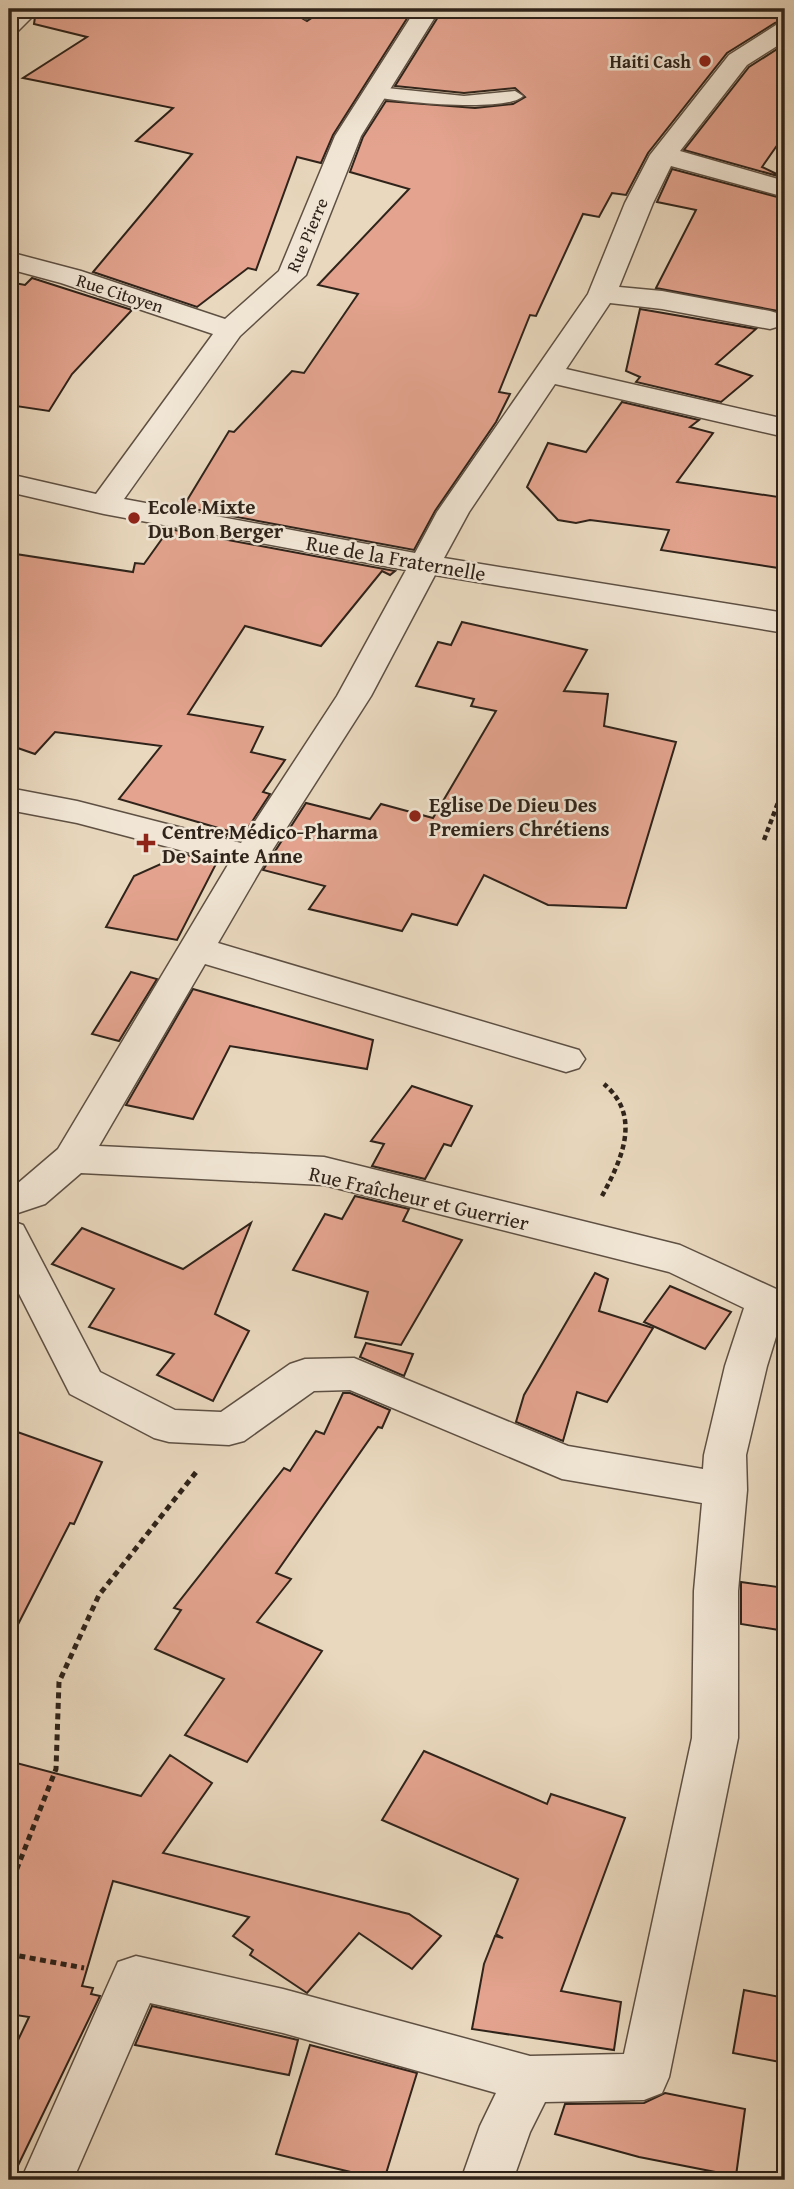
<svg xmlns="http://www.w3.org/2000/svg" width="794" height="2189" font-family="'Gentium Book Plus',serif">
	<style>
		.building { fill: #e3a38e; stroke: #2f231a; stroke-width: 2 }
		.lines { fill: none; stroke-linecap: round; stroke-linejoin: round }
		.service-casing { stroke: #5e5043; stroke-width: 3 }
		.minor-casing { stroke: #5e5043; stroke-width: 3 }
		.tertiary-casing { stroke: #5e5043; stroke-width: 3 }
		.path-far1 { stroke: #2f231a; stroke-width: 4.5; stroke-dasharray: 5 3.5; stroke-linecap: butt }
		.path { stroke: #2f231a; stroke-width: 5; stroke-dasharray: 6 4.5; stroke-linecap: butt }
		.service { fill: #f1e6d5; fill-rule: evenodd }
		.minor { fill: #f1e6d5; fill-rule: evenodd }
		.tertiary { fill: #f1e6d5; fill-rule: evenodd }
		.poi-dot { fill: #8f2418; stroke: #f1e6d5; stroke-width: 2.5 }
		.labels { text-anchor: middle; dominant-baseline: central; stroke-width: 5; stroke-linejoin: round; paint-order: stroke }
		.far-poi-label { font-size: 18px; font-weight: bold; fill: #2f231a; stroke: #f1e6d5; text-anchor: end }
		.far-street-label { font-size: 18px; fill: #2f231a; stroke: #f1e6d5 }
		.poi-label { font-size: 21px; font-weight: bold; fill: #2f231a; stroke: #f1e6d5; text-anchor: start }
		.street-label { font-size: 21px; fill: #2f231a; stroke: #f1e6d5 }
	</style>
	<rect width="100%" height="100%" fill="#e9d8be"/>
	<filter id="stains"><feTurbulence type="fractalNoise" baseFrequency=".00286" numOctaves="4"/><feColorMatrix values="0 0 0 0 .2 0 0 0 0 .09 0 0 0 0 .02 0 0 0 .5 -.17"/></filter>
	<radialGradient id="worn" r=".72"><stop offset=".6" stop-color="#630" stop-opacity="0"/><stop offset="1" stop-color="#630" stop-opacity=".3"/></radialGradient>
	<!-- building -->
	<g class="building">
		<polygon points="43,9 300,9 295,14 307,21 325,9 413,9 333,135 321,163 297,157 256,270 248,268 197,307 93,272 192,154 136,141 173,108 23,78 87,37 34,24 35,17"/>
		<polygon points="443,9 785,9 785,20 775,23 727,53 648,153 626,195 612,193 599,217 583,214 536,316 530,315 499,392 510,394 496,422 435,511 414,550 183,507 229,431 234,432 292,371 304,373 358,294 318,285 409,189 350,172 363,137 386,101 475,108 513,104 525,97 515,88 464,93 395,86"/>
		<polygon points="785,44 785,134 762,167 785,178 684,150 749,67"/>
		<polygon points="672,169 785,199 785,304 778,311 656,288 696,210 657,202"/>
		<polygon points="32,278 132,310 72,374 49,411 9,405 9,282 25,285"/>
		<polygon points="640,309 756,329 716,364 752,376 721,402 636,382 640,377 626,371"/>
		<polygon points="622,402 699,420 690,427 713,433 677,482 785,498 785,569 661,550 669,530 590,520 576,523 558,520 527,487 548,443 586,452"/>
		<polygon points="169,529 395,571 390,575 382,571 321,646 245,626 188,714 263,727 251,752 285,760 263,792 270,794 240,840 223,836 232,832 119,799 161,746 55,732 35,754 9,745 9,553 133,572 135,563 144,564"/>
		<polygon points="462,622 587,650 564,691 608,694 604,726 676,742 626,908 548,905 484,875 457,925 412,914 402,931 309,909 325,886 263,870 306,803 370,819 381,804 433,818 496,711 471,706 474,699 416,686 438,642 451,645"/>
		<polygon points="183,854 217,862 177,940 106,927 134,876"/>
		<polygon points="131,972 157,979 119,1041 92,1034"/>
		<polygon points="193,989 373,1040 367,1069 230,1046 193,1119 126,1105"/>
		<polygon points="412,1086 472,1106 451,1146 444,1144 425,1179 372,1166 384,1144 371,1141"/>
		<polygon points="355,1196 409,1209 403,1221 462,1240 401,1345 355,1337 368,1292 293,1270 325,1214 342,1219"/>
		<polygon points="251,1223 215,1314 249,1331 213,1401 157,1375 174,1354 89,1327 114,1289 52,1264 82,1228 183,1269"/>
		<polygon points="595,1273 608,1279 599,1311 653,1328 607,1402 577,1392 563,1441 516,1422 524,1395"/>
		<polygon points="670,1286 731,1312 705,1349 644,1322"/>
		<polygon points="366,1343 413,1354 404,1376 360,1357"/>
		<polygon points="343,1393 350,1393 390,1410 382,1428 378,1427 276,1573 291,1579 257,1622 322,1651 247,1762 185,1735 224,1679 155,1649 181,1610 174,1608 284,1468 290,1471 316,1431 324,1434"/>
		<polygon points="9,1429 102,1462 74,1524 70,1523 9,1642"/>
		<polygon points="741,1582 785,1588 785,1631 741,1624"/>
		<polygon points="424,1751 547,1804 551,1794 625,1818 561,1991 621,2002 614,2050 472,2029 484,1964 495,1936 503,1938 496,1934 518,1879 382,1820"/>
		<polygon points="170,1755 212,1783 163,1853 409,1914 441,1936 412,1969 359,1933 307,1993 250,1955 253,1950 233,1936 249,1917 113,1881 82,1986 93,1988 91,1994 100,1996 11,2180 9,2180 9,2059 29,2017 9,2014 9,1761 141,1796"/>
		<polygon points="744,1990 785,1998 785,2063 733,2053"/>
		<polygon points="152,2006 298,2040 289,2075 135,2045"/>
		<polygon points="310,2045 417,2073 384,2180 276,2154"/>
		<polygon points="665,2093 745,2109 736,2176 639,2157 555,2134 565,2104 644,2103"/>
	</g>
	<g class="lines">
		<defs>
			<g id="service">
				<polygon points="304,9 323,9 306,19 298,14"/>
				<path d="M377 87 464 96 515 91 523 96C507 113 396 102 371 96L369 92Z"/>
			</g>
			<polygon id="minor" points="416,9 440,9 361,136 306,275 240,336 124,499 415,553 437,512 588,294 625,203 650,155 729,55 776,25 785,22 785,41 747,65 680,151 785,181 785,197 671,166 653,203 619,287 662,291 770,311 780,314 784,320 780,326 770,329 662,309 610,303 566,369 785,419 785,437 555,384 469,512 444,558 785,613 785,633 435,575 371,696 268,857 218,943 579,1050 585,1059 579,1068 566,1072 205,964 99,1146 324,1157 680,1245 785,1293 785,1328 779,1327 767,1366 746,1455 747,1490 738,1591 738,1738 669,2077 662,2093 644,2100 545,2102 530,2132 513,2180 461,2180 480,2126 496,2093 283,2033 150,2003 73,2180 21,2180 118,1962 136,1956 283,1989 530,2056 624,2054 692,1738 694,1591 702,1503 562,1479 350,1390 314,1391 244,1441 229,1445 169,1442 154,1438 70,1394 9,1274 9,1220 23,1225 100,1372 175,1410 221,1412 290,1364 305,1359 354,1358 568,1446 703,1469 704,1455 725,1366 744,1308 669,1272 324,1185 81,1173 45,1204 9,1216 9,1187 17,1184 58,1149 229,863 77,823 9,810 9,788 77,801 241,843 337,696 406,570 104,514 9,492 9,474 96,494 213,334 61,283 9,269 9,252 81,271 225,319 279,271 335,136"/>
			<polygon id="tertiary" points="14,9 40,9 18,31 9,34 9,13"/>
		</defs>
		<!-- service casing -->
		<use href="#service" class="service-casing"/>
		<!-- minor casing -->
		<use href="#minor" class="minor-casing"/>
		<!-- tertiary casing -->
		<use href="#tertiary" class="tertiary-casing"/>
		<!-- path-far1 -->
		<g class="path-far1">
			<polyline points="764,840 785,784"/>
			<path d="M602 1196C622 1159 642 1116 604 1084"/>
		</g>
		<!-- path -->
		<g class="path">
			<polyline points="9,1889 56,1769 59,1682 99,1595 197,1471"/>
			<polyline points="9,1954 84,1968"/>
		</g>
		<!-- service -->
		<use href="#service" class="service"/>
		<!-- minor -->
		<use href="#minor" class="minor"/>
		<!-- tertiary -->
		<use href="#tertiary" class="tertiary"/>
	</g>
	<!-- markers -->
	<g class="poi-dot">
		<circle cx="705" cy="61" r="7"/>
		<circle cx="134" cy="518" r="7"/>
		<circle cx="415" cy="816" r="7"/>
		<path d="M142.5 832.5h7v7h7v7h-7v7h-7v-7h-7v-7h7z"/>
	</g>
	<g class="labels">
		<!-- far-poi labels -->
		<g class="far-poi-label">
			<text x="691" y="61">Haiti Cash</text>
		</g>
		<!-- far-street labels -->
		<g class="far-street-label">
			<text transform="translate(307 235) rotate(-67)">Rue Pierre</text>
			<text transform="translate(120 293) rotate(18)">Rue Citoyen</text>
		</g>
		<!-- poi labels -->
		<g class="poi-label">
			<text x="148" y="506">Ecole Mixte<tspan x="148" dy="24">Du Bon Berger</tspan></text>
			<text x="429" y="804">Eglise De Dieu Des<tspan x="429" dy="24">Premiers Chrétiens</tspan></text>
			<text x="162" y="831">Centre Médico-Pharma<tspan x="162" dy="24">De Sainte Anne</tspan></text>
		</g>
		<!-- street labels -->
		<g class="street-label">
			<text transform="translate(396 558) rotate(10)">Rue de la Fraternelle</text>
			<text transform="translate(419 1198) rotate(13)">Rue Fraîcheur et Guerrier</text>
		</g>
	</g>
	<!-- margin -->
	<rect width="794" height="2189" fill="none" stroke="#e9d8be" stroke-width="35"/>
	<rect x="10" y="10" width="773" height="2168" fill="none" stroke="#2f231a" stroke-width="3.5"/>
	<rect x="18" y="18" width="759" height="2154" fill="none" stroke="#2f231a" stroke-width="2"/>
	<rect width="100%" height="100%" filter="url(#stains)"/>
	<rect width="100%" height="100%" fill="url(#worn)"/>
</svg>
